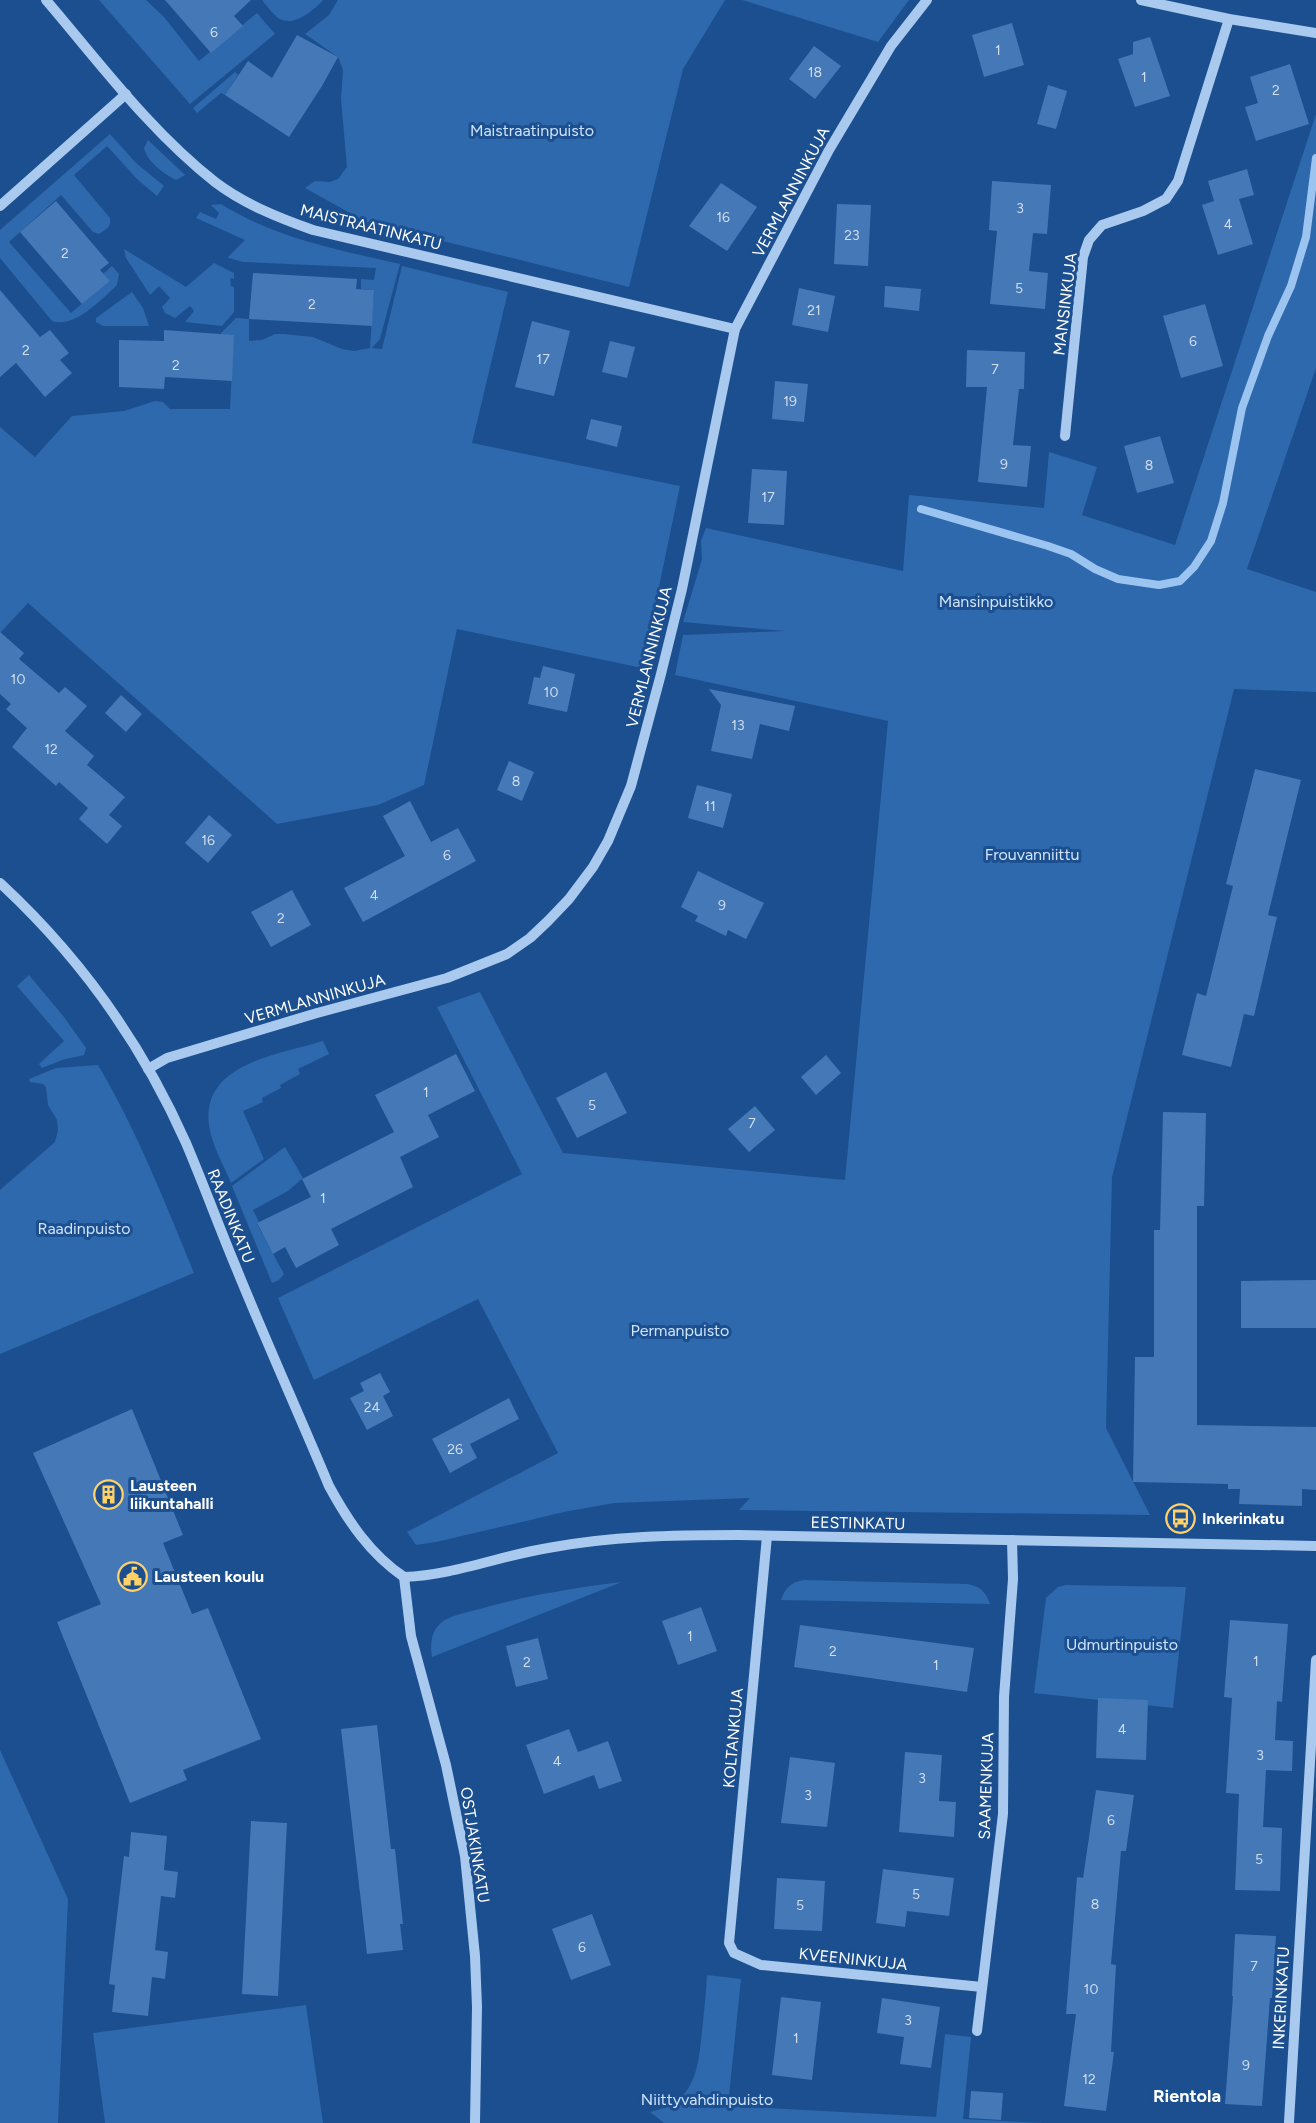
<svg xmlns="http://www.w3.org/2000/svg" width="1316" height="2123" font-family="Figtree,sans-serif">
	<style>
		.green { fill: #2e69ad }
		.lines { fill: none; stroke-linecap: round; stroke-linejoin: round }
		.stream { stroke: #9cc4f0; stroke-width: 8 }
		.building { fill: #4478b7 }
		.minor { stroke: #a9c9ee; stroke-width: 10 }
		.labels { text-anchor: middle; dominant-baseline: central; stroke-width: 6; stroke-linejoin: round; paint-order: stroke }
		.number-label { font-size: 14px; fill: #d0dded }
		.park-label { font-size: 16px; fill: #cfe3fa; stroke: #1b4f8f }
		.street-label { font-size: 16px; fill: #fff; stroke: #1b4f8f }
		.poi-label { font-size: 16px; font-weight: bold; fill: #fff; stroke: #1b4f8f; text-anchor: start }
		.neighbourhood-label { font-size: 18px; font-weight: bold; fill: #fff; stroke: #1b4f8f }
	</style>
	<rect width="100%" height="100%" fill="#1b4f8f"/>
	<!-- green -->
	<g class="green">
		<polygon points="99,0 146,0 164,17 199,61 257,13 275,34 190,104"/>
		<path d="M262 0H323C313 11 293 28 278 18 272 13 267 6 262 0Z"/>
		<polygon points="338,0 725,0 683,69 629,287 366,222 305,188 315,181 330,182 338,179 347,167 341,99 343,70 338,57 305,34 329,15"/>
		<polygon points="742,0 909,0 878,42"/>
		<polygon points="235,72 238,75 225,95 221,93 197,113 193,108"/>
		<polygon points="1316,114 1316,368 1247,569 1316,592 1316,692 1234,689 1112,1177 1106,1428 1150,1515 739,1510 750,1498 614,1503 564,1512 436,1542 416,1545 407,1532 558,1453 478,1299 314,1380 278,1298 522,1174 437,1007 480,992 563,1153 845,1180 888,721 675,675 683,635 785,631 683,622 702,559 701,541 706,528 903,571 909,495 1044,508 1049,452 1097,467 1082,515 1175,545"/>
		<path d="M110 134 136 163 164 186 157 196 137 179 107 146 74 175 110 218C112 227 105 230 99 234L93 232 61 195 9 242 71 313 109 281 103 274 112 266 119 274 117 285C102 299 74 329 52 321L0 258V230Z"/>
		<path d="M148 140 185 175 176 180C163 173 148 163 144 148Z"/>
		<path d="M221 204C277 239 336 249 400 264L380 339 372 348 382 349 402 266 508 292 472 443 680 486 642 668 457 629 424 785 378 805 277 824 28 603 0 633V427L35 457 72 416 124 411 155 401 163 402 170 409H230L233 346 221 345V333L236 318 249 319V341L262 340 275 334H284L313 337 342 349 354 351 370 348 374 290 361 289V279L374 280 376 268 243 262 229 258 228 257 245 240 196 218 200 212 216 219 219 213 211 205Z"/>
		<polygon points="124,249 186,287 214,263 234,273 234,279 230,278 231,286 234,287 234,312 222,326 185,322 194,311 190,306 175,318 165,313 162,307 170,298 159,286 150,295 126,258"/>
		<polygon points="132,292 143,308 149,326 103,326 96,322 96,318"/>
		<polygon points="29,975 64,1017 86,1048 84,1055 62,1060 42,1068 39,1064 64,1041 17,986"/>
		<path d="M323 1041 329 1054 298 1069 300 1074 280 1085 281 1088 262 1098 263 1102 243 1111 264 1159 231 1183C224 1166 214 1149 210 1131 196 1064 277 1055 323 1041Z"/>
		<path d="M98 1065C137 1131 165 1202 194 1273L0 1354V1190L55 1142 58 1130 57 1120 48 1105 46 1087 43 1084 30 1082 29 1079 56 1068Z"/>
		<polygon points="285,1147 303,1178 288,1191 253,1210 259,1222 257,1224 284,1274 279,1280 272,1283 232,1186"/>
		<path d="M804 1580 967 1584C980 1586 986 1592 990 1604L781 1600C785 1588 791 1582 804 1580Z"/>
		<path d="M622 1582 432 1657C430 1645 431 1631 441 1623 450 1615 465 1613 476 1610 524 1596 572 1588 622 1582Z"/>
		<polygon points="1066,1585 1186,1587 1173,1708 1034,1693 1046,1598 1058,1587"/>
		<polygon points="0,1750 68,1899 58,2123 0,2123"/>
		<path d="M707 1975 741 1979 728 2106 936 2117 945 2034 971 2037 963 2119 1043 2123H664L650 2112C695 2103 698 2070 702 2031 704 2012 706 1994 707 1975Z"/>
		<polygon points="306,2005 323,2123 105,2123 93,2033"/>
	</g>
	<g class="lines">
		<!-- stream -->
		<polyline class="stream" points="921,509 1048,546 1071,554 1095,569 1118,579 1159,585 1180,581 1194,567 1211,541 1223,503 1242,408 1268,336 1291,286 1306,237 1316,158"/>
	</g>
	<!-- building -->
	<g class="building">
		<polygon points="165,0 251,0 234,16 243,26 211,53"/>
		<polygon points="1012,23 1024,65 984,77 972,35"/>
		<polygon points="297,35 338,57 322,86 289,137 225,95 248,61 272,78"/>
		<polygon points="1150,37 1170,96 1135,107 1118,59 1133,54 1133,42"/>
		<polygon points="814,46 841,66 815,99 789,79"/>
		<polygon points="1290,64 1309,124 1256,141 1245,107 1258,103 1250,77"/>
		<polygon points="1048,85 1067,91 1056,129 1037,124"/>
		<polygon points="1247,169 1254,195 1239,199 1253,244 1218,255 1202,205 1214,201 1208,181"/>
		<polygon points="992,181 1051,185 1047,234 1033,233 1029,271 1048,273 1045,309 990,304 997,231 989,230"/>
		<polygon points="721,183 757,207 727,251 689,226"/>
		<polygon points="56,201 109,263 100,270 110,281 82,304 20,232"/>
		<polygon points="837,204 871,205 868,266 834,264"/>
		<polygon points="253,273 357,279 356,289 374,290 372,326 249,319"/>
		<polygon points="885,286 921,289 919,311 884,307"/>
		<polygon points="799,288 835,296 828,332 792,325"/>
		<polygon points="0,290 40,337 50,330 69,353 60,360 72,373 45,397 16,363 0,377"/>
		<polygon points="1205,304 1223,366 1181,378 1163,316"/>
		<polygon points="532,321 570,331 554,396 515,387"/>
		<polygon points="164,330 234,335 232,381 165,377 164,389 119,387 119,340 164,341"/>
		<polygon points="610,341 635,347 627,378 602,372"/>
		<polygon points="967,350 1025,352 1024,389 1019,389 1013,445 1031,446 1027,487 978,482 987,387 966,387"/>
		<polygon points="775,381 808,384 804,422 772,419"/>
		<polygon points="591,419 622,426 617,447 586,439"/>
		<polygon points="1160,436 1174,483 1137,493 1124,446"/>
		<polygon points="752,469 787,471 784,525 748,523"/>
		<polygon points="0,632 24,653 19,659 59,693 65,687 87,706 65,731 94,756 87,765 125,797 109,815 122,826 107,844 79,819 88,808 59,782 56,786 12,747 27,728 6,709 11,704 0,694"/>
		<polygon points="543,666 575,674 567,712 528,704 534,677 540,678"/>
		<polygon points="709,689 795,706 789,731 760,724 752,759 711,751 721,705"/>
		<polygon points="121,695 142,714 126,732 105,713"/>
		<polygon points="509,761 534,772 522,801 497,790"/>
		<polygon points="1255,769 1301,780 1268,915 1277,917 1254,1016 1244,1014 1231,1067 1182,1055 1197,993 1206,996 1233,886 1226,884"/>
		<polygon points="697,785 732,794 723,828 688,818"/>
		<polygon points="410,801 431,842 458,828 476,861 363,922 344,888 405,856 383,816"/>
		<polygon points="209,815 232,835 208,863 185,843"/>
		<polygon points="698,871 764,903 746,939 728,930 726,936 695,921 698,916 681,907"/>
		<polygon points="292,890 311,925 271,947 251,912"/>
		<polygon points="456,1054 475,1091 428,1115 439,1137 400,1157 413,1187 331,1229 339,1245 296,1268 285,1247 273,1254 257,1223 311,1197 302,1179 394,1132 375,1095"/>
		<polygon points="826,1055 841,1073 816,1095 801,1077"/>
		<polygon points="606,1072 627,1113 577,1138 556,1098"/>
		<polygon points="755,1106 775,1130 749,1152 728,1129"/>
		<polygon points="1163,1112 1206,1113 1204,1206 1197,1206 1197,1425 1316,1427 1316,1490 1302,1489 1302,1506 1239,1504 1240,1489 1228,1489 1228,1484 1133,1482 1135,1357 1154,1357 1154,1230 1160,1230"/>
		<polygon points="1316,1280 1316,1328 1241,1328 1241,1281"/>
		<polygon points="380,1373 390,1392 383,1396 393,1416 367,1430 350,1398 364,1391 360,1383"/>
		<polygon points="509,1398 519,1419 470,1444 477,1458 450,1473 432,1439"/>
		<polygon points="132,1409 183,1535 163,1543 192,1614 208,1608 261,1739 183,1770 187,1780 130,1803 57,1622 101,1604 33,1453"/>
		<polygon points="701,1607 717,1651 678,1665 662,1621"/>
		<polygon points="1230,1620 1288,1624 1282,1702 1277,1701 1275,1740 1293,1741 1292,1771 1266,1770 1263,1827 1282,1828 1280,1891 1235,1890 1239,1794 1226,1793 1232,1698 1224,1697"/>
		<polygon points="800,1625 974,1648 967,1692 794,1667"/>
		<polygon points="538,1638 548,1679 516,1687 506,1646"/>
		<polygon points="1098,1698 1148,1700 1146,1760 1096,1758"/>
		<polygon points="377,1725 391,1849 395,1849 403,1924 400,1924 403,1950 367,1954 341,1729"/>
		<polygon points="569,1729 578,1752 608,1741 622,1781 599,1789 594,1775 544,1794 526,1745"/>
		<polygon points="905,1752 942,1755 939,1801 956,1802 954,1837 899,1832"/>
		<polygon points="790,1757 835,1763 827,1827 781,1823"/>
		<polygon points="1096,1790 1134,1795 1126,1851 1121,1851 1111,1964 1116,1965 1111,2052 1114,2052 1106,2111 1064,2106 1076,2014 1066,2014 1077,1877 1083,1878"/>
		<polygon points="251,1821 287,1823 278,1996 242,1994"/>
		<polygon points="131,1832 167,1836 164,1870 178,1872 175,1898 161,1896 155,1950 168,1952 165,1979 152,1977 148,2016 112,2012 115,1985 109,1984 124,1856 129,1857"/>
		<polygon points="883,1869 954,1878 949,1916 907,1911 905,1927 876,1923"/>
		<polygon points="777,1878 825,1881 822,1931 774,1929"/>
		<polygon points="592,1914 611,1965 571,1980 552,1929"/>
		<polygon points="1235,1934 1276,1936 1272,1998 1270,1998 1262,2106 1225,2104 1233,1996 1232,1996"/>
		<polygon points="781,1997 821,2002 812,2080 772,2075"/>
		<polygon points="882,1998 940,2007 931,2068 900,2064 904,2037 877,2033"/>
		<polygon points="971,2091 1003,2093 1001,2120 969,2118"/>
	</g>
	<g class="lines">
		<!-- minor -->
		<g class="minor">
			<path d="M46 0C99 62 150 131 215 182 244 204 279 218 313 230L735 329"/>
			<polyline points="1141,0 1229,19 1316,33"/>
			<polyline points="0,206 126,94"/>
			<polyline points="1065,436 1083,257 1089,240 1102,225 1143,211 1166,199 1178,181 1229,19"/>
			<path d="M0 883C79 956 142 1044 186 1143 203 1183 218 1224 235 1265 265 1339 298 1412 329 1486 348 1521 370 1554 404 1577"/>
			<polyline points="148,1069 167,1058 317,1013 447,978 507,954 530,938 548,921 569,899 593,867 608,841 631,786 661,674 682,589 735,329 829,150 891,46 927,0"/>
			<polyline points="767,1536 729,1943 734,1953 761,1965 982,1987"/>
			<path d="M404 1577C454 1575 499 1556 548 1548 611 1536 675 1535 739 1535L1316 1546"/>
			<polyline points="404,1577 411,1636 446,1765 465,1856 475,1956 477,2007 475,2123"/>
			<polyline points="977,2031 1003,1814 1004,1697 1013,1579 1012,1540"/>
			<polyline points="1289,2122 1316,1660"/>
		</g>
	</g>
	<!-- icons -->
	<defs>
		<symbol id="building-ring" viewBox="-11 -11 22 22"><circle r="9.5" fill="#1b4f8f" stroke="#ffd166" stroke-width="1.5"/><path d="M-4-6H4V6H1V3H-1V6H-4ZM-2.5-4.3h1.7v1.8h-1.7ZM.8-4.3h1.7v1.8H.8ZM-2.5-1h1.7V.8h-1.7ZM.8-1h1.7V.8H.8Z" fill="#ffd166"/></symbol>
		<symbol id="bus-ring" viewBox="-11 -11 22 22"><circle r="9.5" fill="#1b4f8f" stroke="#ffd166" stroke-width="1.5"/><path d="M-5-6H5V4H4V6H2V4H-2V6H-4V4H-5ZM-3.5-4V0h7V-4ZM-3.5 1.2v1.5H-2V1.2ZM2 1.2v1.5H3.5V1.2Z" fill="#ffd166"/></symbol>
		<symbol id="civic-ring" viewBox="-11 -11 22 22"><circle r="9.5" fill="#1b4f8f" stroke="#ffd166" stroke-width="1.5"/><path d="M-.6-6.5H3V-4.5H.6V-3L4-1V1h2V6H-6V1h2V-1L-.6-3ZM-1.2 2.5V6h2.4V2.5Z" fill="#ffd166"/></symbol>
	</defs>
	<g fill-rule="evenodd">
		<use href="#building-ring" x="92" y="1478" width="33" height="33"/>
		<use href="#bus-ring" x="1164" y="1502" width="33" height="33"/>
		<use href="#civic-ring" x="116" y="1560" width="33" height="33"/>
	</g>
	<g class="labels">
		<!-- number labels -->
		<g class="number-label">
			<text x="214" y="32">6</text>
			<text x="998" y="50">1</text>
			<text x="815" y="72">18</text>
			<text x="1144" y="77">1</text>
			<text x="1276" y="90">2</text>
			<text x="1020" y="208">3</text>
			<text x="723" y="217">16</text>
			<text x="1228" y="224">4</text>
			<text x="852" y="235">23</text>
			<text x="65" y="253">2</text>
			<text x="1019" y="288">5</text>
			<text x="312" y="304">2</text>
			<text x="814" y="310">21</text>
			<text x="1193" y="341">6</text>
			<text x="26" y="350">2</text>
			<text x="543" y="359">17</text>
			<text x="176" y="365">2</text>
			<text x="995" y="369">7</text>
			<text x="790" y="401">19</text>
			<text x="1004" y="464">9</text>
			<text x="1149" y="465">8</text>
			<text x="768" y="497">17</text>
			<text x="18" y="679">10</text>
			<text x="551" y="692">10</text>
			<text x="738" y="725">13</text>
			<text x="51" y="749">12</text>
			<text x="516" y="781">8</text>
			<text x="710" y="806">11</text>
			<text x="208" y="840">16</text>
			<text x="447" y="855">6</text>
			<text x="374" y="895">4</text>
			<text x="722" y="905">9</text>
			<text x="281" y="918">2</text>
			<text x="426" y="1092">1</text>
			<text x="592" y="1105">5</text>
			<text x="752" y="1123">7</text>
			<text x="323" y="1198">1</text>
			<text x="372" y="1407">24</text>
			<text x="455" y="1449">26</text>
			<text x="690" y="1636">1</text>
			<text x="833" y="1651">2</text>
			<text x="1256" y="1661">1</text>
			<text x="527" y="1662">2</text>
			<text x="936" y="1665">1</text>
			<text x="1122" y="1729">4</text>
			<text x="1260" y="1755">3</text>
			<text x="557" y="1761">4</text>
			<text x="922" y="1778">3</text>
			<text x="808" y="1795">3</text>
			<text x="1111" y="1820">6</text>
			<text x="1259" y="1859">5</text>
			<text x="916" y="1894">5</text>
			<text x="1095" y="1904">8</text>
			<text x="800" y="1905">5</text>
			<text x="582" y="1947">6</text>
			<text x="1254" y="1966">7</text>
			<text x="1091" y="1989">10</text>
			<text x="908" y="2020">3</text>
			<text x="796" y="2038">1</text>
			<text x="1246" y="2065">9</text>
			<text x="1089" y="2079">12</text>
		</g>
		<!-- park labels -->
		<g class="park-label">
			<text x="532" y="130">Maistraatinpuisto</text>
			<text x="996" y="601">Mansinpuistikko</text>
			<text x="1032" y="854">Frouvanniittu</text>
			<text x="84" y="1228">Raadinpuisto</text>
			<text x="680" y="1330">Permanpuisto</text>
			<text x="1122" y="1644">Udmurtinpuisto</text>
			<text x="707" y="2099">Niittyvahdinpuisto</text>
		</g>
		<!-- street labels -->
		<g class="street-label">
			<text transform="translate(791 192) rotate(-62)">VERMLANNINKUJA</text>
			<text transform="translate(371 227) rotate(14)">MAISTRAATINKATU</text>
			<text transform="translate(1065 304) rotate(-83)">MANSINKUJA</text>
			<text transform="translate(649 657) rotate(-76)">VERMLANNINKUJA</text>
			<text transform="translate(315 999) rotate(-16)">VERMLANNINKUJA</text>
			<text transform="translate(231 1216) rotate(68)">RAADINKATU</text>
			<text transform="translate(858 1523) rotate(1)">EESTINKATU</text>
			<text transform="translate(733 1738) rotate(-85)">KOLTANKUJA</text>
			<text transform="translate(986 1786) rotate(-88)">SAAMENKUJA</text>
			<text transform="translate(475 1845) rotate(81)">OSTJAKINKATU</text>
			<text transform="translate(853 1959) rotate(6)">KVEENINKUJA</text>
			<text transform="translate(1281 1998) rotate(-87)">INKERINKATU</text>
		</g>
		<!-- poi labels -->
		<g class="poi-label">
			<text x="130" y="1485">Lausteen<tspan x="130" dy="18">liikuntahalli</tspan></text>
			<text x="1202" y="1518">Inkerinkatu</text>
			<text x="154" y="1576">Lausteen koulu</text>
		</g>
		<!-- neighbourhood labels -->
		<g class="neighbourhood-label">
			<text x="1187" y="2096">Rientola</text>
		</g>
	</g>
</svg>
